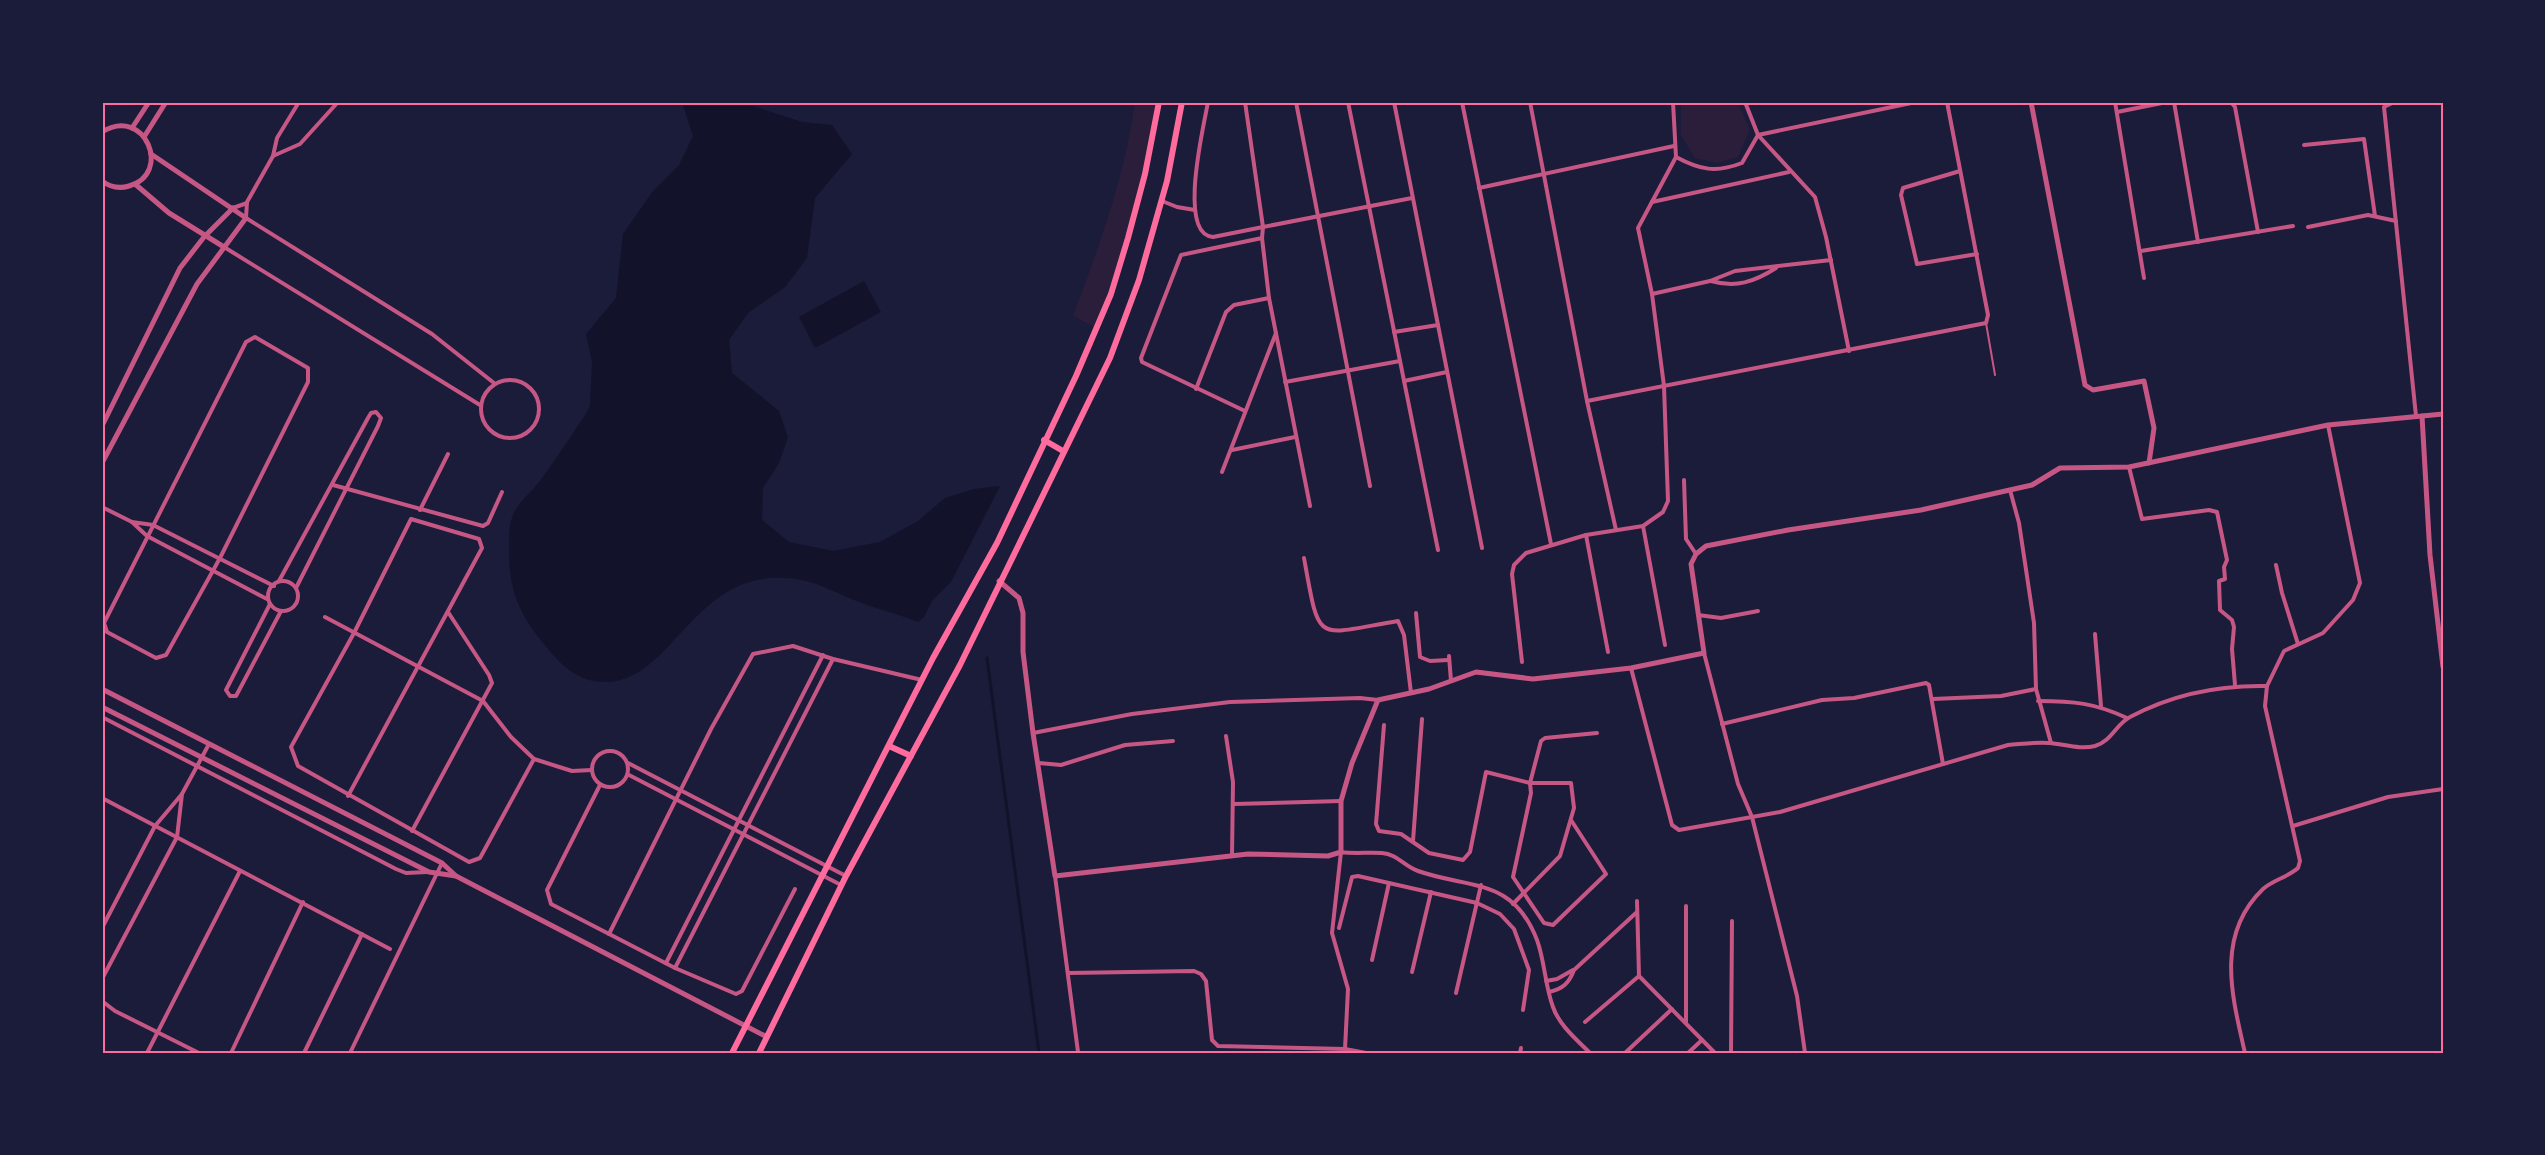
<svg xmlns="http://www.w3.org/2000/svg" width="2545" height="1155" font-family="'Roboto Condensed',sans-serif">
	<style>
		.green { fill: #2a1e3b }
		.water { fill: #12122b }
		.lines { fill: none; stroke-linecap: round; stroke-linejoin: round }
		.stream { stroke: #12122b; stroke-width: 3 }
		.service { stroke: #c65784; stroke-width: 2 }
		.minor { stroke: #c65784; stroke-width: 4 }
		.tertiary { stroke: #c65784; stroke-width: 5 }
		.secondary { stroke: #ff6b9d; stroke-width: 6 }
		.neatline { fill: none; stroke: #ff6b9d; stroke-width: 2 }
	</style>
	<rect width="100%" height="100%" fill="#1b1b3a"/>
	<!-- green -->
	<g class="green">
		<path d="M1135 102H1158L1130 230 1096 328 1073 316C1099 247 1125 176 1135 102Z"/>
		<polygon points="1681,102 1737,102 1750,129 1738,157 1717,163 1695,158 1681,135"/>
	</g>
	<!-- water -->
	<g class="water">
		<path d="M682 102H741L802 122 832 125 852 154 815 198 807 258 785 287 748 313 729 340 732 373 779 411 788 437 779 463 763 488 762 520 789 542 833 551 880 542 918 521 945 498 974 489 1000 486 951 582 932 601 924 617 918 622C899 614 880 610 862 603 842 596 822 584 802 580 693 559 676 685 602 682 576 681 559 663 544 644 517 612 508 586 509 544 509 534 509 523 514 513 520 500 534 490 542 478 558 457 571 435 586 414L590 405 592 362 586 334 616 298 623 234 653 191 679 165 693 136Z"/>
		<polygon points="864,281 881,312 815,348 799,317"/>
	</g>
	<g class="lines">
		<!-- stream -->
		<polyline class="stream" points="987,658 1039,1053"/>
		<!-- service -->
		<polyline class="service" points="1986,323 1995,375"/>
		<!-- minor -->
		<g class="minor">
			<polyline points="299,102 277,138 273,156 247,202 246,218 432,334 494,383"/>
			<path d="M1208 102C1204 125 1177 235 1213 237L1263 227 1245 102"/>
			<polyline points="1296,102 1370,486"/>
			<polyline points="1348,102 1438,550"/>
			<polyline points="1394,102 1482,548"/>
			<polyline points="1462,102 1551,544"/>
			<polyline points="1530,102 1587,401 1616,530"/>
			<path d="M1673 102 1676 157C1700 170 1716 173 1742 163L1758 135"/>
			<polyline points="1745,102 1758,135 1815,197 1826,237 1849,351"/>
			<polyline points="2115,102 2144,278"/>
			<polyline points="2174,102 2198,242"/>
			<polyline points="2231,102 2235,107 2258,232"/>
			<polyline points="2394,102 2384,107 2416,416"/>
			<polyline points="2117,112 2167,102"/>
			<polyline points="1758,135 1916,102"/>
			<polyline points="2304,145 2364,139 2375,216"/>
			<polyline points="273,156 300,144 338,102"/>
			<polyline points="1960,171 1903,188 1901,195 1917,264 1977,254"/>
			<polyline points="1479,188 1674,146"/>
			<polyline points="1162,201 1177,207 1195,210"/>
			<polyline points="1652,202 1789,172"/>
			<polyline points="233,208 247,203"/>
			<polyline points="2308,227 2368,215 2396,221"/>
			<polyline points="1262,238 1269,298 1310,506"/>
			<polyline points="224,247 480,405"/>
			<polyline points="2141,251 2293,226"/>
			<path d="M1711 281C1736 288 1754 282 1776 268"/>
			<polyline points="1652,294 1710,281 1735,271 1831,260"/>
			<polyline points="1394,332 1438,325"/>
			<polygon points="255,337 308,368 308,382 220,558 166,655 156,658 107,632 104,623 246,342"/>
			<circle cx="510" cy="409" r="29"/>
			<polyline points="1404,381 1447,372"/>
			<polyline points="1285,382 1400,361"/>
			<polyline points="1196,389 1226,312 1234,305 1269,298"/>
			<polyline points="1587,401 1986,323 1988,315 1947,102"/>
			<polyline points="1245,411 1142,362 1141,358 1181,255 1262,238 1263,227 1412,198"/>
			<polyline points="1232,450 1295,437"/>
			<polyline points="2129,467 2142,519 2209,510 2217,512 2227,560 2224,567 2225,579 2219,581 2220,610 2232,620 2234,627 2232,649 2235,685"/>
			<polyline points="1222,472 1276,333"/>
			<polyline points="1684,480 1686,539 1696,554"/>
			<polyline points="333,485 483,526 488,523 502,492"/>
			<polyline points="2010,490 2019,523 2034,623 2036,689 2051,743"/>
			<polyline points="102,507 132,522"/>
			<polyline points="420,510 448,454"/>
			<polyline points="1643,526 1665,645"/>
			<polyline points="1586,535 1608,652"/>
			<path d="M1304 558C1320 646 1314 635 1398 621L1404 635 1411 693"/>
			<polyline points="2276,565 2282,593 2298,644"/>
			<polyline points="279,581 368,418 371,413 376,412 381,418 378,426 296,588"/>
			<circle cx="283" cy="596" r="15"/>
			<polyline points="267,599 147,536 132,522 153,525 274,586"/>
			<polyline points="270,604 226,690 230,696 236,696 281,611"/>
			<polyline points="1416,613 1420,657 1430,661 1448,660"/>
			<polyline points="1698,615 1721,618 1758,611"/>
			<polyline points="325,617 483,701 511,737 534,759 572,771 592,770"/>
			<polyline points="2095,634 2101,706"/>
			<polyline points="1704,653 1738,784 1752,817 1797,996 1805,1053"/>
			<polyline points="1449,656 1451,681"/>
			<polyline points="1522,662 1512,574 1514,565 1526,553 1586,535 1643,526 1663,512 1668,501 1664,386 1652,294 1638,228 1676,157"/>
			<path d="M1631 668 1672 825 1679 830 1780 812 2008 745C2022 744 2035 742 2049 743 2064 744 2080 750 2095 746 2112 741 2116 724 2130 717 2173 694 2218 685 2267 686L2284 651 2323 633 2353 600 2360 583 2328 425"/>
			<polyline points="1933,699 2001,696 2036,689"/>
			<path d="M2038 701C2073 701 2095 703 2127 718"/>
			<polyline points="102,717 396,869 406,873 427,872"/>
			<polyline points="1722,724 1822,700 1854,698 1926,683 1929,685 1943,764"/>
			<polyline points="1384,725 1376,824 1379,831 1401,834 1429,853 1463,860 1470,852 1486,772 1530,783 1571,783 1574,808 1560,856 1513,904"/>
			<polyline points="1033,733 1132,714 1230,702 1360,698 1378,700"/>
			<polyline points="1226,736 1233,782 1232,856"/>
			<circle cx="610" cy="769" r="18"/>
			<polyline points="628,763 846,876"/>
			<polyline points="1039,763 1061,765 1125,745 1173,741"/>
			<polyline points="629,775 841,885"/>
			<polyline points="600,785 547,890 551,904 675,968 736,994 742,991 795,889"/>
			<polyline points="182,794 209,744"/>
			<polyline points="348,796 482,548 479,539 411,519 354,633 291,747 298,766 469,862 480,858 534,759"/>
			<polyline points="102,798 390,949"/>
			<polyline points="1234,804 1341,801"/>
			<polyline points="1571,820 1606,874 1553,925 1544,923 1513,877 1531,793 1530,783 1541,741 1545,738 1597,733"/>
			<polyline points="2293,826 2388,797 2443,789"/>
			<polyline points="412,831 492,683 489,675 448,612"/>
			<polyline points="1413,841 1422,719"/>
			<polyline points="1055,876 1078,1052"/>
			<polyline points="1637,901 1639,976 1715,1053"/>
			<polyline points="102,928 155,826 182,794 177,837 102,979"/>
			<polyline points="1339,928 1352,877 1358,876 1477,903 1500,914 1514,929 1529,970 1523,1010"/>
			<polyline points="609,934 711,729 753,654 793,646 833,659 922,680"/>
			<polyline points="1372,960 1389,883"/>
			<polyline points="666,963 823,655"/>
			<polyline points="675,968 833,659"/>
			<polyline points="1412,972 1431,892"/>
			<polyline points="1068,973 1194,971 1201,974 1206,981 1212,1040 1218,1046 1345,1049 1366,1053"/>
			<polyline points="1546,981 1557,979 1573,970"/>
			<path d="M1549 992C1563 989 1569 983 1574 970L1637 912"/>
			<polyline points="1456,993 1481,885"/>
			<polyline points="102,1001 115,1011 199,1053"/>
			<polyline points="1585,1022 1639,976"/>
			<polyline points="1686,1022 1686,906"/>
			<path d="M1345 1049 1348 989 1332 933 1341 852C1355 854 1368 852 1382 853 1397 854 1404 866 1418 871 1469 889 1513 877 1537 940 1545 962 1545 986 1553 1007 1559 1025 1577 1040 1590 1053"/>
			<polyline points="147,1053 240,871"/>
			<polyline points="231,1053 303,902"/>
			<polyline points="304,1053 362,934"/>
			<polyline points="350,1053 442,863"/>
			<polyline points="1520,1053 1521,1048"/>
			<polyline points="1625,1053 1672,1009"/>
			<polyline points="1688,1053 1702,1040"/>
			<polyline points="1731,1053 1732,921"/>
			<path d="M2245 1053C2232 996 2215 935 2263 889 2273 880 2288 877 2298 868L2300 861 2265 706 2267 686"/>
		</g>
		<!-- tertiary -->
		<g class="tertiary">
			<polyline points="2031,102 2085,385 2093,390 2144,381 2154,428 2149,463"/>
			<polyline points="132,128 149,102"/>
			<path d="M102 132C145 105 173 174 129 186 119 189 110 187 102 181"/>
			<polyline points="144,137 166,102"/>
			<polyline points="135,184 169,213 224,247"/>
			<polyline points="2422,416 2430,555 2443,667"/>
			<polyline points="102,426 180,268 204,237 233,208"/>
			<polyline points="102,463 197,284 246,218 151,154"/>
			<polyline points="999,581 1019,598 1023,613 1023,652 1033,733 1055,876 1248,854 1328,856 1341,852 1341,801 1352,763 1378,700 1429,689 1476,672 1533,679 1631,668 1704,653 1691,564 1696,554 1706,546 1788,530 1921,510 2032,485 2060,468 2129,467 2328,425 2443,414"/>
			<polyline points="102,689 442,863 456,876 767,1037"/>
			<polyline points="102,707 429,872 456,876"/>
		</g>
		<!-- secondary -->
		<g class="secondary">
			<polyline points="1044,440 1063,451"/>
			<polyline points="889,746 911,756"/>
			<polyline points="732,1053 933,658 997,543 1076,376 1111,294 1128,238 1145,174 1159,102"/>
			<polyline points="759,1053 846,876 960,665 1110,358 1139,280 1167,181 1182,102"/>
		</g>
	</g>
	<!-- border -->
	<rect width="2545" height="1155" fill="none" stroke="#1b1b3a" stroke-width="207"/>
	<rect x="104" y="104" width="2338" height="948" class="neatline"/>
</svg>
